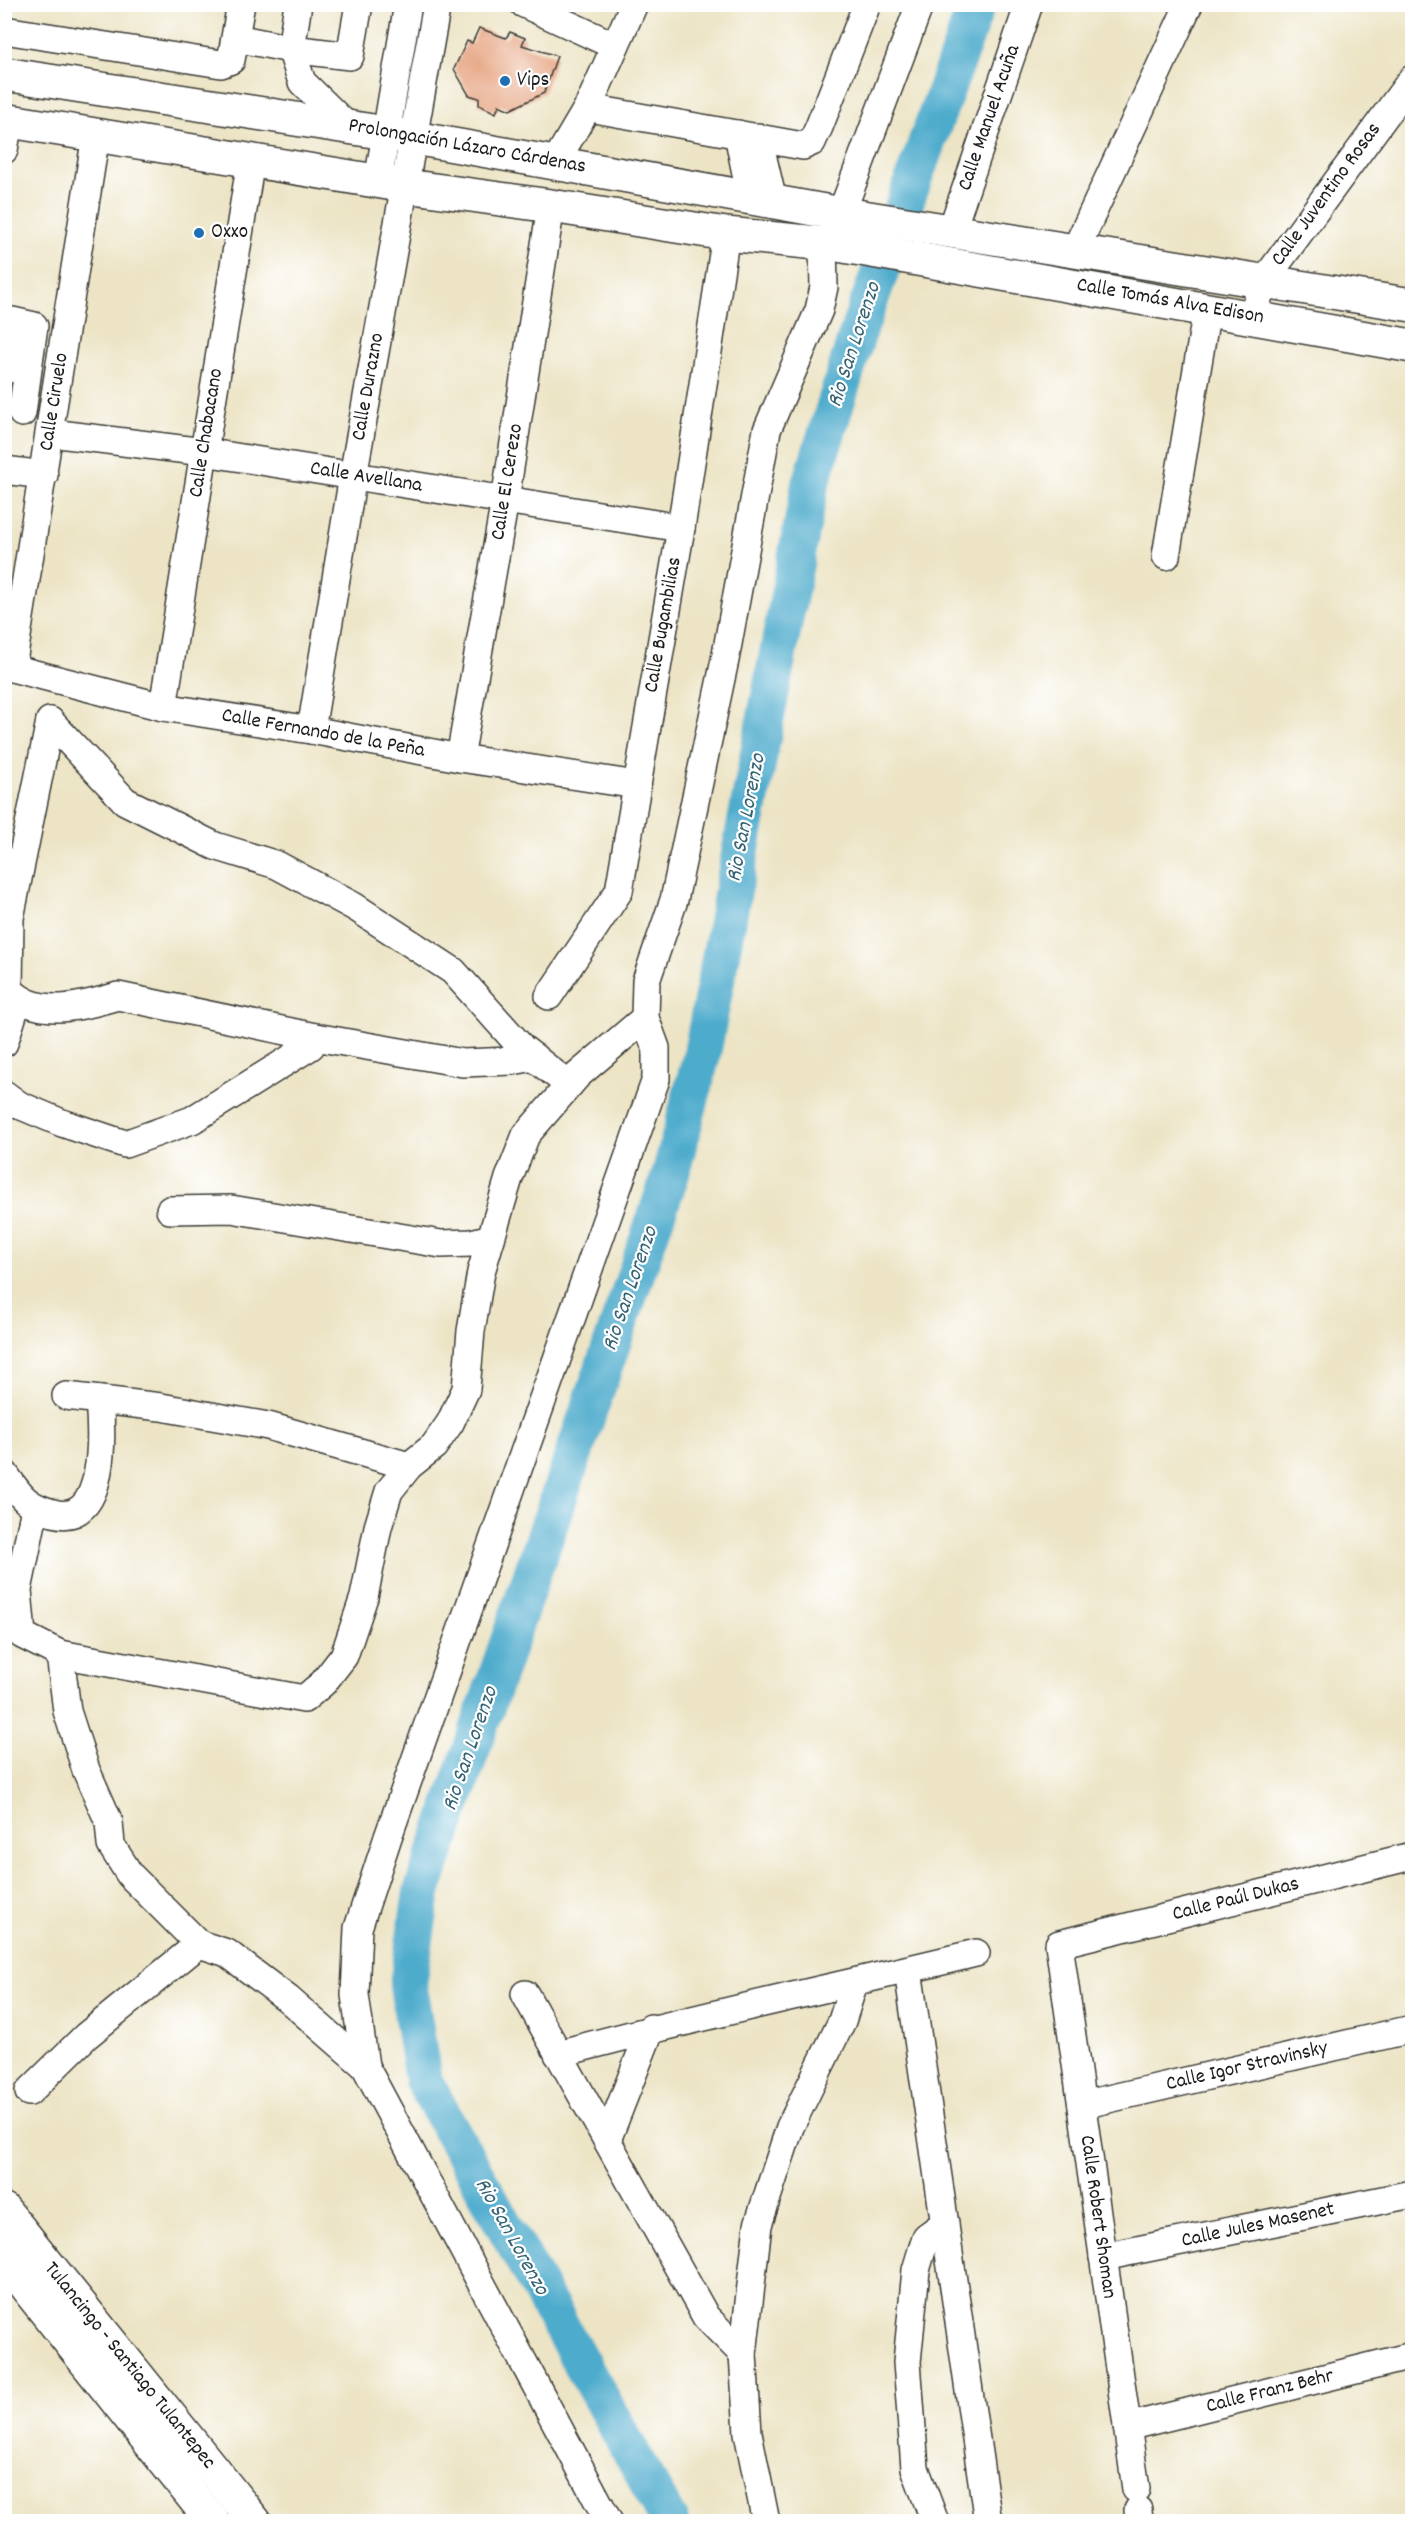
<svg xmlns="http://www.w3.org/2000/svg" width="1417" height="2526" font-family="Dekko,sans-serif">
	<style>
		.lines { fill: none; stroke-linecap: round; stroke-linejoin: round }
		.river { stroke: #4dabcc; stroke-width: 38 }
		.building { fill: #e39770 }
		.minor-casing { stroke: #3b3a35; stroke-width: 30 }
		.major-casing { stroke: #3b3a35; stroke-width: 36 }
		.minor { stroke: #fff; stroke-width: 27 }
		.major { stroke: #fff; stroke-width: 33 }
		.poi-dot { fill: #1f6fb2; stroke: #fff; stroke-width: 2 }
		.labels { text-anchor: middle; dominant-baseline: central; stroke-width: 4.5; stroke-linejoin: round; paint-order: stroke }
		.poi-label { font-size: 21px; fill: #1c1c1c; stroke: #fff; text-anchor: start }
		.street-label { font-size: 21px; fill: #1c1c1c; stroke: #fff }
		.water-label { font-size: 22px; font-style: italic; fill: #346474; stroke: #fff }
	</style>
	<rect width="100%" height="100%" fill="#fff"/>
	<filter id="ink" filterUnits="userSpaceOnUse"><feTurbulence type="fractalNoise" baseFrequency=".0167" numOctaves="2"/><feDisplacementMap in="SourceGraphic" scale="12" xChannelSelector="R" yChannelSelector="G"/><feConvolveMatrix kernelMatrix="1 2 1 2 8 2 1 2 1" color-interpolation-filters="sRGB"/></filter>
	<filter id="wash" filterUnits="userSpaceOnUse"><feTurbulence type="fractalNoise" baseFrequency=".008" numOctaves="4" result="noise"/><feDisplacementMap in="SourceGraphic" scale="24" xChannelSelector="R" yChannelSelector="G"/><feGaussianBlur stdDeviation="1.35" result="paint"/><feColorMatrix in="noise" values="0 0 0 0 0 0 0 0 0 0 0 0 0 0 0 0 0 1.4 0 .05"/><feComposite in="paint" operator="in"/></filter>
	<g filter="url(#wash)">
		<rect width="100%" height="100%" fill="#ece4c5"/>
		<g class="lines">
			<!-- river -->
			<polyline class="river" points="670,2522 423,2080 408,1985 422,1892 670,1176 702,1054 809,490 857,335 977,4"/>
		</g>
		<g id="blocks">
			<!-- building -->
			<polygon class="building" points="479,28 506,38 510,32 525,38 522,45 557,56 544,93 510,110 499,105 496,113 479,105 479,98 469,95 454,69 467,41 472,43"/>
		</g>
	</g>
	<g filter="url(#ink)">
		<use href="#blocks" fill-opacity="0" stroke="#3b3a35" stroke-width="1.5"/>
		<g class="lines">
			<defs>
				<g id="minor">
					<polyline points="298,4 291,49 302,82 348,127"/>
					<polyline points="524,4 615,46"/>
					<polyline points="634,4 589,105 600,110 803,146 812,142 819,127 867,4"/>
					<polyline points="4,30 221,64 231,60 241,4"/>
					<polyline points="236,38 291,49 350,56 359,4"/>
					<polyline points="738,134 751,198"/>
					<polyline points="758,137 773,201"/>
					<polyline points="4,150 9,121"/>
					<polyline points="556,161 589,105"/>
					<polyline points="378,181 408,4"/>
					<polyline points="841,214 920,4"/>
					<polyline points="951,232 1029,4"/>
					<polyline points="1075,251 1189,4"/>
					<polyline points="1252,316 1264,281 1412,79"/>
					<polyline points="4,371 12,321 34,326 22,413"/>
					<polyline points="51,433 204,452 681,528"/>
					<polyline points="4,470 44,475"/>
					<polyline points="1166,556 1207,309"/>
					<polyline points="4,666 163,707 311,730 460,758 637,785"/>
					<polyline points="12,668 96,135"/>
					<polyline points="163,707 251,160"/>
					<path d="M50 721 10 918 9 989C37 1020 83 1006 118 996L315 1037 463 1063 512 1061 534 1057"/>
					<polyline points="50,721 125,801 215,846 277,865 355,907 453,971 522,1048 569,1085"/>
					<polyline points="311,730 353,476 437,4"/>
					<polyline points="460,758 505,500 551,206"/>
					<polyline points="549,996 619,891 681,528 726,234"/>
					<polyline points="4,1043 18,999"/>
					<polyline points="4,1094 19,1105 62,1123 125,1144 192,1120 311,1046 315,1037"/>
					<polyline points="170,1210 231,1209 441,1244 471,1243 491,1238"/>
					<polyline points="66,1396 161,1407 268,1426 409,1466"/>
					<path d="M4 1473C21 1496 24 1505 53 1513 107 1528 102 1432 99 1400"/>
					<polyline points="35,1508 18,1590 22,1635 60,1654 304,1699 323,1683 344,1656 364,1597 378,1527 389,1491 409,1466 434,1446 450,1423 466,1389 471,1331 481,1272 509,1178 526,1135 578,1075 645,1018"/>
					<polyline points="60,1654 67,1711 86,1770 109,1822 111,1845 130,1875 199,1944"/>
					<polyline points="908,1970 988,2522"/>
					<polyline points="525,1994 706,2317 743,2354"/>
					<path d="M558 2054C697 2016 837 1987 976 1953"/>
					<polyline points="29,2092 86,2036 199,1944 227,1953 288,1999 365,2066"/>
					<polyline points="1082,2105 1412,2029"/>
					<polyline points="607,2140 651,2028"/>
					<polyline points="1103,2257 1412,2194"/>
					<polyline points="1127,2427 1412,2356"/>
					<polyline points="1136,2489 1059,1944 1412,1856"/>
					<polyline points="1138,2510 1139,2522"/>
					<polyline points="609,2522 365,2066 355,1995 358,1928 388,1837 656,1079 656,1048 645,1018 646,981 674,900 725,660 767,430 819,310 824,287 823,244"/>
					<polyline points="766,2522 748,2433 743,2354 758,2225 790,2127 842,2021 854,1983"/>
					<polyline points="935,2522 915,2468 907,2362 916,2270 926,2237 945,2223"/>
				</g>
				<g id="major">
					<polyline points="4,74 386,133 825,211 1412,305"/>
					<polyline points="4,120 406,186 551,206 726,234 838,245 1412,346"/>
					<polyline points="4,2210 255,2522"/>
					<polyline points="4,2259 213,2522"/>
				</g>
			</defs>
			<!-- minor casing -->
			<use href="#minor" class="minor-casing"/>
			<!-- major casing -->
			<use href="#major" class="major-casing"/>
			<!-- minor -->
			<use href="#minor" class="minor"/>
			<!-- major -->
			<use href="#major" class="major"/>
		</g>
	</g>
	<!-- markers -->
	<g class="poi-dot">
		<circle cx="505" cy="81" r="6"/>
		<circle cx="199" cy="233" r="6"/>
	</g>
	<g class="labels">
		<!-- poi labels -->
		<g class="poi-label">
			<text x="517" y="81">Vips</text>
			<text x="211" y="233">Oxxo</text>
		</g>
		<!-- street labels -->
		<g class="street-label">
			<text transform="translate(990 118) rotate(-71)">Calle Manuel Acuña</text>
			<text transform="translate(467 147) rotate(10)">Prolongación Lázaro Cárdenas</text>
			<text transform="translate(1327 195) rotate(-54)">Calle Juventino Rosas</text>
			<text transform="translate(1170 302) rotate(10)">Calle Tomás Alva Edison</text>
			<text transform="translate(369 387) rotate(-80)">Calle Durazno</text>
			<text transform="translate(55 402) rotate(-81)">Calle Ciruelo</text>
			<text transform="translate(207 433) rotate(-81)">Calle Chabacano</text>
			<text transform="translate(366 478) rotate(9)">Calle Avellana</text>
			<text transform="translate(508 482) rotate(-81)">Calle El Cerezo</text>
			<text transform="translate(664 625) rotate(-80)">Calle Bugambilias</text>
			<text transform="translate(323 734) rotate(10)">Calle Fernando de la Peña</text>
			<text transform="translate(1236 1900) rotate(-14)">Calle Paúl Dukas</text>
			<text transform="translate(1247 2067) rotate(-13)">Calle Igor Stravinsky</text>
			<text transform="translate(1097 2217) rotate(82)">Calle Robert Shoman</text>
			<text transform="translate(1258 2226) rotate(-12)">Calle Jules Masenet</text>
			<text transform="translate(129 2366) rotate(51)">Tulancingo - Santiago Tulantepec</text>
			<text transform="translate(1270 2392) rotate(-14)">Calle Franz Behr</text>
		</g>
		<!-- water labels -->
		<g class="water-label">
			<text transform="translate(855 345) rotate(-72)">Rio San Lorenzo</text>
			<text transform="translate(747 818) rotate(-79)">Rio San Lorenzo</text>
			<text transform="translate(631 1289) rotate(-71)">Rio San Lorenzo</text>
			<text transform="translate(471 1749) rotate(-71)">Rio San Lorenzo</text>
			<text transform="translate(511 2237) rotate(61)">Rio San Lorenzo</text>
		</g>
	</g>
	<!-- margin -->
	<rect width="1417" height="2526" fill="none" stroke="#fff" stroke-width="24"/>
</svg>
